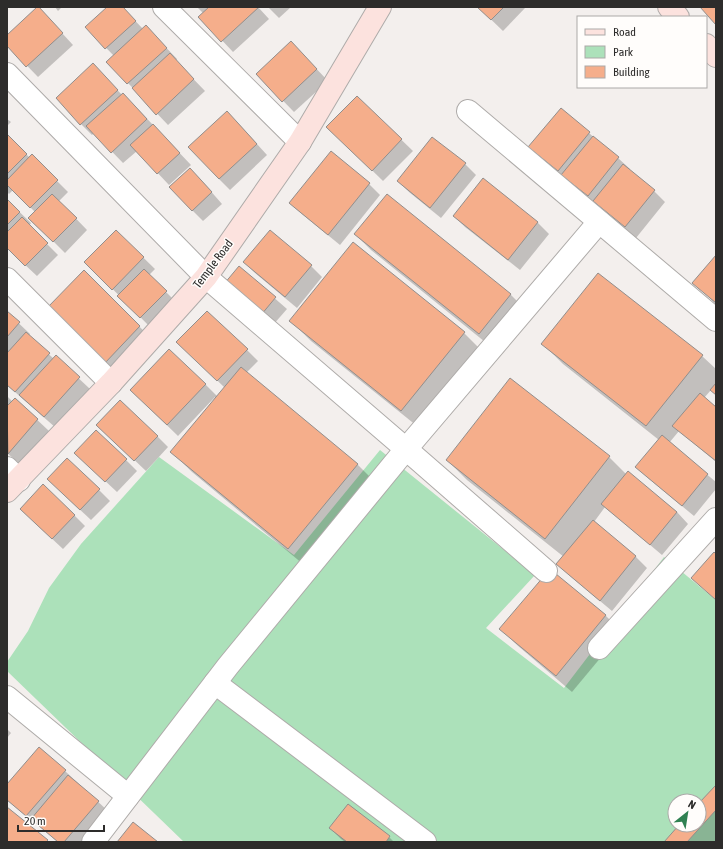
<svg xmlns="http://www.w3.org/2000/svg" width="723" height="849" font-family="'Asap Condensed',sans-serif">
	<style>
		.green { fill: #ace1ba; fill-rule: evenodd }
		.shadow { fill: #0003 }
		.building { fill: #f5ae8b; stroke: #928e8c }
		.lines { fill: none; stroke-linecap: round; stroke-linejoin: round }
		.street-casing { stroke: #aeaba9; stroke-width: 24 }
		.secondary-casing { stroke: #aeaba9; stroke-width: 24 }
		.street { stroke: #fff; stroke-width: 22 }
		.secondary { stroke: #fce2de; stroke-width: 22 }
		.labels { text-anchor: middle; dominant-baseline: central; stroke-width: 3; stroke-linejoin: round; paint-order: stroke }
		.street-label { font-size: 12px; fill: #2d2c2b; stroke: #fffdfb }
	</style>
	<rect width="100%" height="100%" fill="#f3efed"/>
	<!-- green -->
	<path class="green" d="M380 450 535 575 486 628 564 688 664 557 716 600V842H184L7 671V662L28 631 49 588 81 544 159 457 294 555ZM675 801H699V825H675Z"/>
	<!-- shadow -->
	<g class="shadow">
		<polygon points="55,7 62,7 58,11"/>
		<polygon points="108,7 122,7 143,29 157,38 177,59 176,61 205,91 168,125 108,62 114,56 86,27"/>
		<polygon points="197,7 258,7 269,19 233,52 200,17 204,14"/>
		<polygon points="268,7 291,7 279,18"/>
		<polygon points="478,7 526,7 503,31"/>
		<polygon points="49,19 73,45 38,77 7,45 7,36"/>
		<polygon points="291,42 328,81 294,112 257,74"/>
		<polygon points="104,76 122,95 134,105 191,165 169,185 137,151 123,163 94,133 92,135 81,124"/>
		<polygon points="357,97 413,151 383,181 339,138"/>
		<polygon points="561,109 618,158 630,169 629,170 654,191 665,202 636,238 574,186 529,147"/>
		<polygon points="7,119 11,122 7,126"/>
		<polygon points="238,123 267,155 230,190 219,179"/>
		<polygon points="7,135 30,158 32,156 68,192 59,201 87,230 65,253 30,218 35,212 13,190 9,194 7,192"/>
		<polygon points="331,153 369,184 380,195 340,245 302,214 290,203"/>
		<polygon points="465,164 476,175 441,218 409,192 398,181"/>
		<polygon points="201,180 222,204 203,221 192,210"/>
		<polygon points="484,180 538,223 549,234 520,270 465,227 454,216"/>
		<polygon points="387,195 511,295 527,311 495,350 371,250 355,234"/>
		<polygon points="7,200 31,223 29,226 58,255 37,276 7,248"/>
		<polygon points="116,231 155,269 149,275 177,303 152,329 86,262"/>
		<polygon points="270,231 311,266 322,277 297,308 255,273 244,262"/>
		<polygon points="353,243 464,333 484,353 422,430 311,341 291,321"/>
		<polygon points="716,256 716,304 694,283"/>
		<polygon points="239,267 287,309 273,325 236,295"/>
		<polygon points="84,272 156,343 120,379 64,324"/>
		<polygon points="7,312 30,334 29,336 54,359 56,357 90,389 56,428 7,385"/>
		<polygon points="543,344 702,356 716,369 716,395 711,390 704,398 716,408 716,462 679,431 669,443 716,482 716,489 694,516 648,478 637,467 659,440 563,364"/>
		<polygon points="247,350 258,361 246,373 358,465 378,485 309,569 192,472 172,452 216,398 215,397 178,436 142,401 205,384 218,397 225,388 189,353"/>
		<polygon points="7,396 13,402 15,399 49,431 20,464 7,453"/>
		<polygon points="109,436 157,436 168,447 146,471"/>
		<polygon points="609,457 626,474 628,472 677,512 688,524 662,555 605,507 594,522 636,557 647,568 612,611 569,575 558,564 564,557 467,480 447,460"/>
		<polygon points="126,460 137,471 117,492 87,464"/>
		<polygon points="59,490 99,490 110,501 91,520"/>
		<polygon points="74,515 85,526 63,549 32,520"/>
		<polygon points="550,570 606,616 622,632 572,692 517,645 501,629"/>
		<polygon points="7,729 11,733 7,738"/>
		<polygon points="65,771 109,812 84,842 58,842 7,800 7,786"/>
		<polygon points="716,786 716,842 665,842 681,825 699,825 699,805"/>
		<polygon points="348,805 389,837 394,842 345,842 341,839 330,828"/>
	</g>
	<!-- building -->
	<g class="building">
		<polygon points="37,7 39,7 63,33 26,67 7,46 7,35"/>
		<polygon points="107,7 123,7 136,21 105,49 85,27"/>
		<polygon points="209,7 259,7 221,42 198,17"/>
		<polygon points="477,7 504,7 491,20"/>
		<polygon points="700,7 716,7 716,25"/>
		<polygon points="146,25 167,48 127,84 106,62"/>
		<polygon points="291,41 317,69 282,102 256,74"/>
		<polygon points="170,53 194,79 156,115 132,88"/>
		<polygon points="93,63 118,90 80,125 56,98"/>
		<polygon points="123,93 147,119 111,153 86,126"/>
		<polygon points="357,96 402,139 372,171 326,127"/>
		<polygon points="561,108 590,132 558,171 528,147"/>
		<polygon points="227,111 257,144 219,179 188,147"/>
		<polygon points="153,124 180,153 157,174 130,145"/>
		<polygon points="7,134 27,154 7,174"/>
		<polygon points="593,136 619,157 588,196 561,175"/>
		<polygon points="432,137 466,163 430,208 397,181"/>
		<polygon points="331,151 370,183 328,235 289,203"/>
		<polygon points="32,154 58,180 30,208 7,185 7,180"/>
		<polygon points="623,164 655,190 625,227 593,201"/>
		<polygon points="190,168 212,192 192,211 169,187"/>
		<polygon points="483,178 538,222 508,260 453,216"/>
		<polygon points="52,194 77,218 53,242 28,218"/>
		<polygon points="387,194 511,294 479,334 354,234"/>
		<polygon points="7,199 20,212 7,225"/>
		<polygon points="22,217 48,243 25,266 7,248 7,232"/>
		<polygon points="116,230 144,257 112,290 84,262"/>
		<polygon points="270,230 312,265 285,297 243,262"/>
		<polygon points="353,242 465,332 401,411 289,321"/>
		<polygon points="716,255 716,303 692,283"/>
		<polygon points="239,266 276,297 261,315 224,284"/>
		<polygon points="144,269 167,291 140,318 117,296"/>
		<polygon points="84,270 140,326 104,364 47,308"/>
		<polygon points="598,273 703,355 646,426 541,344"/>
		<polygon points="7,311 20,322 7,337"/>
		<polygon points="207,311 248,349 217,381 176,342"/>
		<polygon points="26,332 50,353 15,392 7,385 7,353"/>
		<polygon points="169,349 206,384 167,425 130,390"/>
		<polygon points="56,355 80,377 44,417 19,395"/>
		<polygon points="241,367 358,464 288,549 170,452"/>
		<polygon points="510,378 610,456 545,539 446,460"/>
		<polygon points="716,383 716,395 710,390"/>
		<polygon points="700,393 716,407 716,461 672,426"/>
		<polygon points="15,398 38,419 8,454 7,406"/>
		<polygon points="120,400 158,436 134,461 96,425"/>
		<polygon points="96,430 127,459 105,482 74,453"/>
		<polygon points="662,435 708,474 682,506 635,467"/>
		<polygon points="67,458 100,489 80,510 47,479"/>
		<polygon points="628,471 677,512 650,545 601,504"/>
		<polygon points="43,484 75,515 52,539 20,509"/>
		<polygon points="593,520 636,556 600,601 556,564"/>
		<polygon points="714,552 716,554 716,600 691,578"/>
		<polygon points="550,569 606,615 556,676 499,629"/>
		<polygon points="39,747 66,770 26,816 7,800 7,784"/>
		<polygon points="68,775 99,801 64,842 58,842 31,819"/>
		<polygon points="716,785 716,810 687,842 664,842 679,825 699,825 699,803"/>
		<polygon points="348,804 390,836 386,842 347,842 329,828"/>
		<polygon points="7,807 48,840 46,842 7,842"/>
		<polygon points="133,822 158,842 117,842"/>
	</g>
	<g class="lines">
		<defs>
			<g id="street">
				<polyline points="164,7 300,142"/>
				<polyline points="7,74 206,277 406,449 599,222"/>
				<polyline points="468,111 716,320"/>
				<polyline points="7,279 111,383"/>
				<polyline points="7,468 19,480"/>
				<polyline points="599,648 716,519"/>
				<polyline points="215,683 425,842"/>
				<polyline points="7,697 128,796"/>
				<polyline points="93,842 228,666 406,449 546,571"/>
			</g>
			<g id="secondary">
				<polyline points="669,7 678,17"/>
				<polyline points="706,45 716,56"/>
				<polyline points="7,491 111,383 206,277 300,142 380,7"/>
			</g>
		</defs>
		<!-- street casing -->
		<use href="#street" class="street-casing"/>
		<!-- secondary casing -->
		<use href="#secondary" class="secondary-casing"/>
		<!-- street -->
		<use href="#street" class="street"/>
		<!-- secondary -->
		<use href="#secondary" class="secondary"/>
	</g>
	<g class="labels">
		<!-- street labels -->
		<g class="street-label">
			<text transform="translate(213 264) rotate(-53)">Temple Road</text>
		</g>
	</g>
	<!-- border -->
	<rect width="723" height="849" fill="none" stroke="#2d2c2b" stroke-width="16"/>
	<!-- legend -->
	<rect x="577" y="16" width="130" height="72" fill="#fffdfb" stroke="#aba9a8"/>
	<rect x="585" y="29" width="20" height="6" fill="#fce2de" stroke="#aba9a8"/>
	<text x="613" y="36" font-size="12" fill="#2d2c2b">Road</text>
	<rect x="585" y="46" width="20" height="12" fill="#ace1ba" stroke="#aba9a8"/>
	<text x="613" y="56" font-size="12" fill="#2d2c2b">Park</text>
	<rect x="585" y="66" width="20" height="12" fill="#f5ae8b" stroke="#aba9a8"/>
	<text x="613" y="76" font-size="12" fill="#2d2c2b">Building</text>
	<!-- north arrow -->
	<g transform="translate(687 813) rotate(30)"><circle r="19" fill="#fffdfb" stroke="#aba9a8"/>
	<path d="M0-3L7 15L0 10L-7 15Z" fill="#308152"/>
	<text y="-6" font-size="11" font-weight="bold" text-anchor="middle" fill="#2d2c2b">N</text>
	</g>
	<!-- scale -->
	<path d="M18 825v6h86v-6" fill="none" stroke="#2d2c2b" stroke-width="2"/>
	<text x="24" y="825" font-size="12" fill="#2d2c2b" stroke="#fffdfb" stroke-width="3" paint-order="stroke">20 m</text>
</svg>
